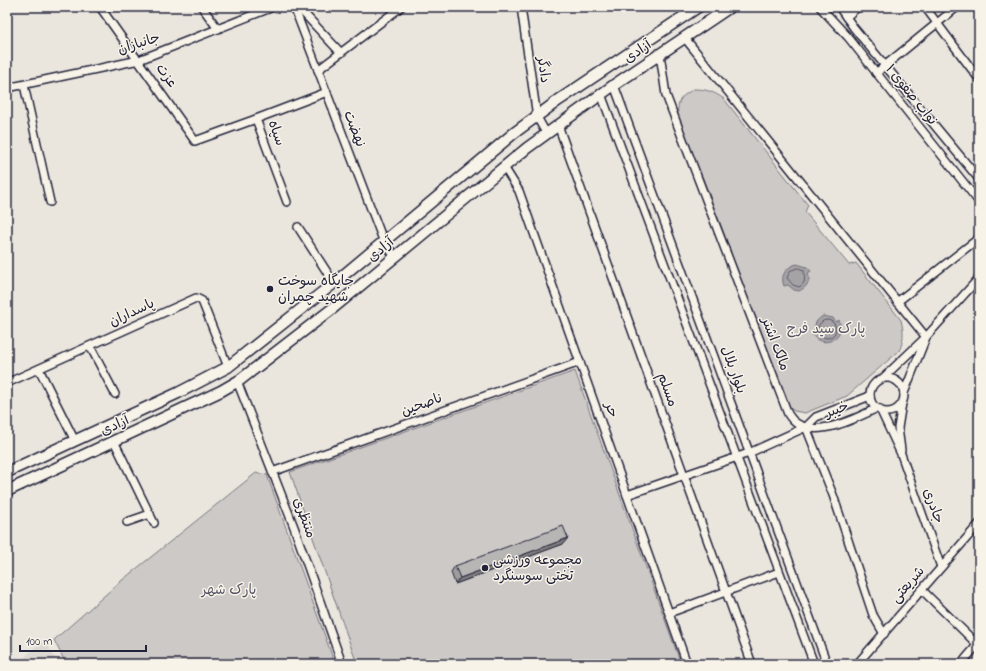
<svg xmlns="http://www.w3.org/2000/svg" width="986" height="671" font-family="'Indie Flower','Playpen Sans Arabic',sans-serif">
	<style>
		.built { fill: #dbd8d2 }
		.green { fill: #cdc9c6; stroke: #787680 }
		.water { fill: #a6a3a6; stroke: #716f7b }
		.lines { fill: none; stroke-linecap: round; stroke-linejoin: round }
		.shore { stroke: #575666; stroke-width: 1 }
		.street-casing { stroke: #22223b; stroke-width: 10 }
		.secondary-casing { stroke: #22223b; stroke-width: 13 }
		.street { stroke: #f7f3e8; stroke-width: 7 }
		.secondary { stroke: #f7f3e8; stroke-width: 10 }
		.wall { fill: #9e9d9c; stroke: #22223b }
		.shaded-wall { fill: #817f7f; stroke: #22223b }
		.building { fill: #b8b6b5; stroke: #22223b }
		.poi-dot { fill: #22223b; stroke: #f7f3e8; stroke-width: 1.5 }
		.labels { text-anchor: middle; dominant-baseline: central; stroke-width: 3; stroke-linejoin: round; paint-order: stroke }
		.street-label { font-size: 14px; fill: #22223b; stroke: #f7f3e8 }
		.poi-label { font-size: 14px; fill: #22223b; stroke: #f7f3e8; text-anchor: start }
		.park-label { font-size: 14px; fill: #555465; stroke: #f7f3e8 }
	</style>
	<rect width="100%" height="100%" fill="#eae6de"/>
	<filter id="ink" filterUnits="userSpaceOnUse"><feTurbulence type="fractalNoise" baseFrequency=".025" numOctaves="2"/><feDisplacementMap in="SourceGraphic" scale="8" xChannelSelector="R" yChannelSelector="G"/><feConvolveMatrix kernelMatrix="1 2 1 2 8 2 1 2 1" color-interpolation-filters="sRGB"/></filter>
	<g filter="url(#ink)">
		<!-- built -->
		<polygon class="built" points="44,638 58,664 18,664"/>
		<!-- green -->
		<g class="green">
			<path d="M694 89C707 89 714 92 724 99L808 205 805 212 849 265 856 263 901 320C904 332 904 341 899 351L847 396 805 413 794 411 786 403 728 255 731 252 702 176 699 177C692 159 671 118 680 100 683 95 689 92 694 89Z"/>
			<polygon points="575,371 681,664 357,664 290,472"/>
			<polygon points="256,473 267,475 335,664 66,664 54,640 121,581"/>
		</g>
		<!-- water -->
		<g class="water">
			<path d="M797 264 807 267 811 271 808 273C811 282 807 287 799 291L794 290 788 285 784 286C780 275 786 267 797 264Z"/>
			<path d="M823 316 833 318 836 322 839 320C846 338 824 350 812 335L816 333C813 325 816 320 823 316Z"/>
		</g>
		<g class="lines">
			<!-- shore -->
			<g class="shore">
				<path d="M798 268 804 270C804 278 807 283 799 287L793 285 787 278 790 271Z"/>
				<circle cx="827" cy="329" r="9"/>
			</g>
			<defs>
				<g id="street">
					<polyline points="100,7 195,141 256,119"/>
					<polyline points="202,7 218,29"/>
					<polyline points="294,7 383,240 395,257"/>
					<polyline points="298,7 341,53"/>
					<polyline points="521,7 537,117 546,133"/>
					<polyline points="820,7 848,37 979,202"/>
					<polyline points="839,7 854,28 979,179"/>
					<polyline points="925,7 979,79"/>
					<polyline points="846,17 858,7"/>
					<polyline points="684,37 926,337"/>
					<path d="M660 54 666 95 788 414C790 417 793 421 796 423 818 438 857 418 877 408"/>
					<polyline points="318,70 401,7"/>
					<polyline points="876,73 957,7"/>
					<polyline points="24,85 50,202"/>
					<polyline points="614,85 827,664"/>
					<polyline points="7,88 139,60 273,7"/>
					<polyline points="601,94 814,664"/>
					<polyline points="558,125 752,664"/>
					<polyline points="504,167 519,191 687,664"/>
					<polyline points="287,202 256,119 327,92"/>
					<polyline points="298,227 334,283"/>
					<polyline points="897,302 979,238"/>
					<polyline points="90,346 115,394"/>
					<polyline points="39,369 75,441"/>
					<polyline points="883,378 926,337 979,278"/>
					<circle cx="887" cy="395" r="17"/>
					<polyline points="237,381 294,527 342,664"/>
					<polyline points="7,383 196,298 202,301 228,367"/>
					<polyline points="904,393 925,340"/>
					<polyline points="880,409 901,454 941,567"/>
					<polyline points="806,427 833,495 873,615 884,634"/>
					<polyline points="114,441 154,523"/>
					<polyline points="901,450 898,428 902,403"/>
					<polyline points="272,472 580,362"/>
					<polyline points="627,495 749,453 806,427 816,417 870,396"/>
					<polyline points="127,522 150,514"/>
					<polyline points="922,590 979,646"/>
					<polyline points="669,613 779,572"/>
					<polyline points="857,664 979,524"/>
					<polyline points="961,664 979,643"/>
				</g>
				<g id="secondary">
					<polyline points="7,472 178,393 228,367 334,283 514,133 559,100 698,7"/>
					<polyline points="7,491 221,391 240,380 332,309 527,148 614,85 730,7"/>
				</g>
			</defs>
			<!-- street casing -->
			<use href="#street" class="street-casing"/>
			<!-- secondary casing -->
			<use href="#secondary" class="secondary-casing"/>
			<!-- street -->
			<use href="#street" class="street"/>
			<!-- secondary -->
			<use href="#secondary" class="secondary"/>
		</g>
		<!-- wall -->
		<polygon class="wall" points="563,544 455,584 451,572 455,566"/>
		<!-- shaded-wall -->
		<polygon class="shaded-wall" points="568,538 563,544 455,584 460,578"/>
		<!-- building -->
		<polygon class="building" points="563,526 568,538 460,578 455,566"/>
	</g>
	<!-- markers -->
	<g class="poi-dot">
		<circle cx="270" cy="289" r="4"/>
		<circle cx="485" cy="568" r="4"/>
	</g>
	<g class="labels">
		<!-- street labels -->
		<g class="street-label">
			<text transform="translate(139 44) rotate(-17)">جانبازان</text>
			<text transform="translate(638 52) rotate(-34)">آزادی</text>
			<text transform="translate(543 70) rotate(82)">دادگر</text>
			<text transform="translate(166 76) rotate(55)">عزت</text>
			<text transform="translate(911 95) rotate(51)">نواب صفوی ۱</text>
			<text transform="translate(354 129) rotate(69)">نهضت</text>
			<text transform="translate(276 133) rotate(71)">سپاه</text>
			<text transform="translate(381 250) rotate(-40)">آزادی</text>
			<text transform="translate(132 313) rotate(-25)">پاسداران</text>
			<text transform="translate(775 344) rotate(69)">مالک اشتر</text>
			<text transform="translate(733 370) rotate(70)">بلوار بلال</text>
			<text transform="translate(667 390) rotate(70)">مسلم</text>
			<text transform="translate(422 405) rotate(-20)">ناصحین</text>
			<text transform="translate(611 410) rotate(70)">حر</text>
			<text transform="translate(837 410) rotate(-21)">خیبر</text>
			<text transform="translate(115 426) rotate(-25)">آزادی</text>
			<text transform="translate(933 506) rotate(70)">جادری</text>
			<text transform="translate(304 518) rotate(70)">منتظری</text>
			<text transform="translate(908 585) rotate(-49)">شریعتی</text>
		</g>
		<!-- poi labels -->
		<g class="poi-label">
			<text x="278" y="281">جایگاه سوخت<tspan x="278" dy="16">شهید چمران</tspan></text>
			<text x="493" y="560">مجموعه ورزشی<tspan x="493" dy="16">تختی سوسنگرد</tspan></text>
		</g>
		<!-- park labels -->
		<g class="park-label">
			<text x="826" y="329">پارک سید فرج</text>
			<text x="229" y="590">پارک شهر</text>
		</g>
	</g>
	<!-- margin -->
	<rect width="986" height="671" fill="none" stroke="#f7f3e8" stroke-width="24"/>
	<rect x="12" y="12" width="962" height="647" fill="none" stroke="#22223b" stroke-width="1.5" filter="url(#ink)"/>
	<!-- scale -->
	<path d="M20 645v6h126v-6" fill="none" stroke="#22223b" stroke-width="2"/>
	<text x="26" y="645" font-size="12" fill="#22223b" stroke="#f7f3e8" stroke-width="3" paint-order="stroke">100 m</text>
</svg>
